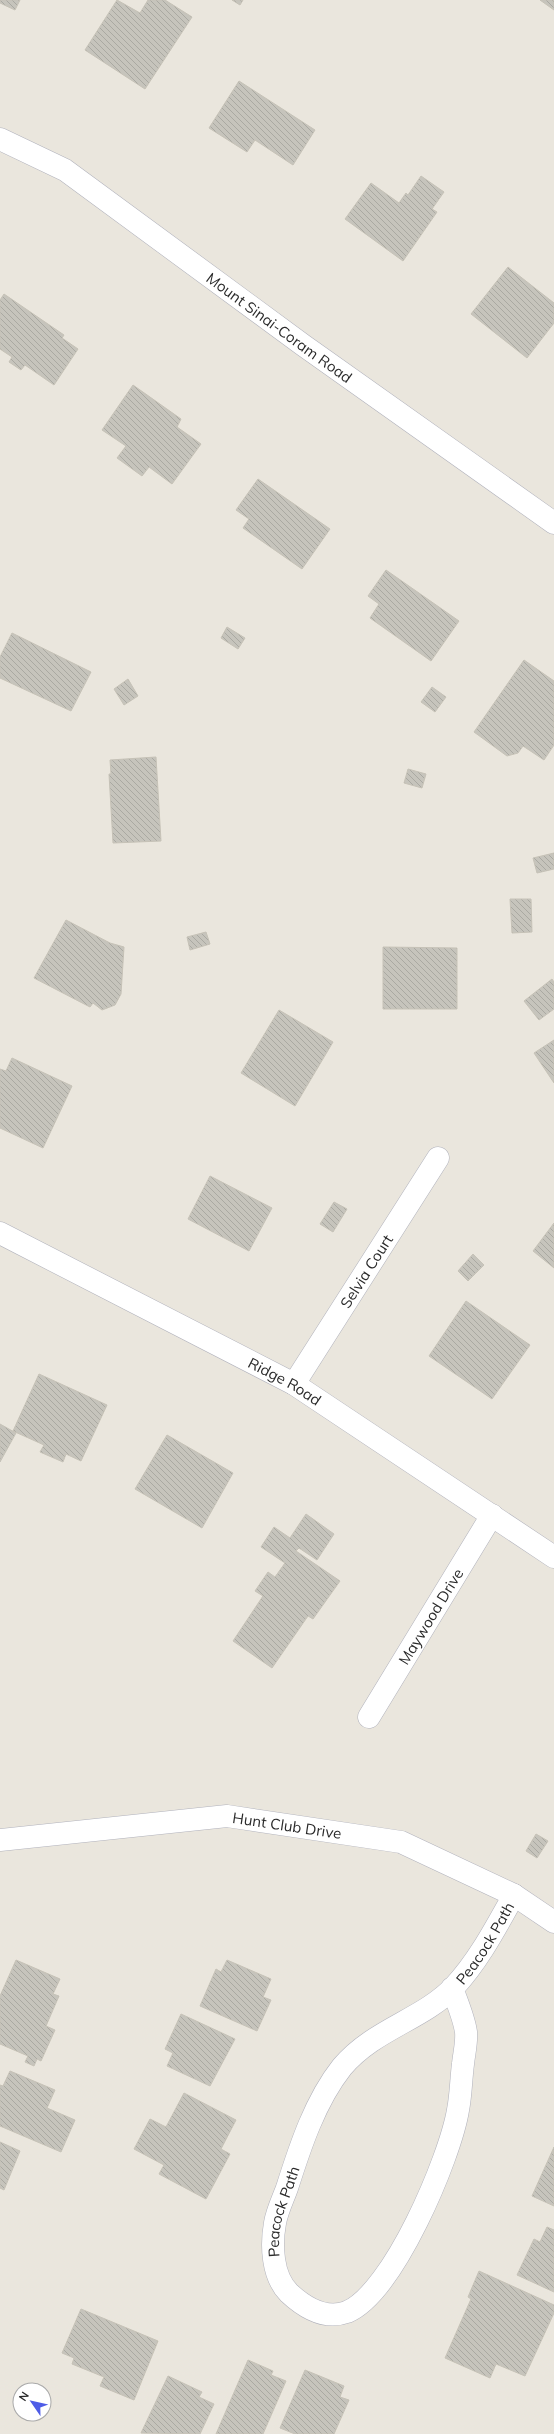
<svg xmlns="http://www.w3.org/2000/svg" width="554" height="2434" font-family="Mulish,sans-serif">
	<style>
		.building { fill: url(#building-back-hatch); stroke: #c6c2b7 }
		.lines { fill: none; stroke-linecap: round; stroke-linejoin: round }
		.street-casing { stroke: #b1b2bc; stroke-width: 23 }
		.secondary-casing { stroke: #b1b2bc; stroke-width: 23 }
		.street { stroke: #fff; stroke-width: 22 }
		.secondary { stroke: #fff; stroke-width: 22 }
		.labels { text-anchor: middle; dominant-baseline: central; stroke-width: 4; stroke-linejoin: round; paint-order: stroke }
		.street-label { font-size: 15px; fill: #2a2a2a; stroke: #fff }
	</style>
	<defs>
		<pattern id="building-back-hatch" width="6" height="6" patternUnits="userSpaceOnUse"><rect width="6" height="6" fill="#c6c4bc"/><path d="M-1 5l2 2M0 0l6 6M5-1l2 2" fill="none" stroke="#aaa9a2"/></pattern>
	</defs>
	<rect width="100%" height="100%" fill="#eae6dd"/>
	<!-- building -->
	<g class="building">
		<polygon points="0,0 20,0 15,10 0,3"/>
		<polygon points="117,0 140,13 148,0 165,0 192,17 145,89 85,50"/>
		<polygon points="232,0 243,0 240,5"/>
		<polygon points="540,0 554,0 554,10"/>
		<polygon points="239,81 315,130 293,165 255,140 247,152 209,128"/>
		<polygon points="421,176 444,192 432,209 437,212 403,261 345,219 371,183 399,203 406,193 408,195"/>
		<polygon points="508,267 554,303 554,323 527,358 471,314"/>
		<polygon points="4,294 64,335 62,338 78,349 54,385 25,365 21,370 9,362 12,357 0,349 0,300"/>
		<polygon points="133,385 181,419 177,427 201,444 172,484 149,467 142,476 117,458 126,446 102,430"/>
		<polygon points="258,479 330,529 302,569 243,528 249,519 236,510"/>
		<polygon points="386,570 459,621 431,661 370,618 379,604 368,596"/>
		<polygon points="227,627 245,638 238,649 221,638"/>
		<polygon points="12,633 91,672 71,711 0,678 0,657"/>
		<polygon points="524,660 554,681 554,745 544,760 523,746 518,753 507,756 474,732"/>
		<polygon points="128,679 138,696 124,705 114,689"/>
		<polygon points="432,687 446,697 435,712 421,702"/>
		<polygon points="156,757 161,841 113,843 109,774 111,774 110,760"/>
		<polygon points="408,769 426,774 422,788 404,783"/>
		<polygon points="554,853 554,869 537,873 533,858"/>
		<polygon points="510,899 531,899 532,932 512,933"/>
		<polygon points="66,920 110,943 124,947 121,994 115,1005 102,1010 93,1003 90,1007 34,978"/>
		<polygon points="206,932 210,944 190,950 187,937"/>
		<polygon points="383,947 457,948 457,1009 383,1009"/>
		<polygon points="552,979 554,982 554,1009 539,1020 524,1001"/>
		<polygon points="279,1010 333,1042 295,1106 241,1073"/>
		<polygon points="554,1040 554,1083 534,1053"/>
		<polygon points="12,1058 72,1086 43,1148 0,1128 0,1069 6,1071"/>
		<polygon points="210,1176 272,1208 249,1251 188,1219"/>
		<polygon points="334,1202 347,1209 333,1232 320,1224"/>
		<polygon points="554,1223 554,1268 533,1251"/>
		<polygon points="473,1254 484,1265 468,1281 458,1271"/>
		<polygon points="466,1301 530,1345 492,1399 429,1356"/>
		<polygon points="39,1374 107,1405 81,1461 66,1454 63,1462 40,1452 44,1445 13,1431"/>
		<polygon points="0,1424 16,1433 0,1462"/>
		<polygon points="167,1435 233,1473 202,1528 135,1489"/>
		<polygon points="306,1514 334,1534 317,1560 299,1548 296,1551 340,1581 313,1619 308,1616 272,1668 233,1641 263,1596 255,1591 268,1572 275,1577 285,1563 261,1547 274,1527 290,1538"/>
		<polygon points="536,1834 548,1841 537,1858 526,1851"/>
		<polygon points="16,1960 60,1979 53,1994 59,1996 46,2026 55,2030 41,2061 37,2059 34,2066 25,2062 28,2056 0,2044 0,1996"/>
		<polygon points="227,1960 271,1979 263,1997 271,2000 257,2031 200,2006 216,1969 221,1972"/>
		<polygon points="181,2014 235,2039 210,2086 167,2066 173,2053 165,2049"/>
		<polygon points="10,2071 55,2090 47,2108 75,2120 61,2152 0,2126 0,2085 3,2086"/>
		<polygon points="184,2093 236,2120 221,2149 230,2154 206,2199 159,2174 164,2165 134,2149 150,2119 166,2127"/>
		<polygon points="0,2142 20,2151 4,2190 0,2188"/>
		<polygon points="554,2147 554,2206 532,2196"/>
		<polygon points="547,2227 554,2230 554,2292 517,2275 534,2239 540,2242"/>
		<polygon points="479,2271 554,2305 554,2313 525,2376 496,2364 490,2378 445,2358 471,2299 468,2297"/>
		<polygon points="81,2309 158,2341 134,2400 100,2386 104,2377 72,2364 74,2358 62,2353"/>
		<polygon points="248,2360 273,2371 271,2375 286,2381 263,2434 216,2434"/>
		<polygon points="305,2370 344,2386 340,2397 349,2400 334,2434 295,2434 280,2428"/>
		<polygon points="168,2376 202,2392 199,2397 214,2404 200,2434 141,2433"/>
	</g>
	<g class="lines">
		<defs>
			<g id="street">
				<path id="s1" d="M0 1233 294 1384 554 1557"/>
				<path id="s2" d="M294 1384 438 1158"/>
				<path id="s3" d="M369 1717 492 1515"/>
				<path id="s4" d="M0 1840 227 1816 401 1842 514 1895 554 1922"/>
				<path id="s5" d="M452 1988C457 2002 464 2018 466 2032 467 2042 464 2054 463 2064 461 2079 461 2095 458 2110 450 2158 393 2293 347 2312 325 2320 304 2307 289 2293 272 2276 271 2245 275 2223 277 2211 283 2199 287 2188 300 2147 315 2101 342 2067 374 2029 422 2020 454 1987 479 1960 496 1927 514 1895"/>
			</g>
			<g id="secondary">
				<path id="s6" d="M0 139 65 170 303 345 554 523"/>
			</g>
		</defs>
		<!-- street casing -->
		<use href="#street" class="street-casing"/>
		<!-- secondary casing -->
		<use href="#secondary" class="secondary-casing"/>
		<!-- street -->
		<use href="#street" class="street"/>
		<!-- secondary -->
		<use href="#secondary" class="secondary"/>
	</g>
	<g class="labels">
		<!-- street labels -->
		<g class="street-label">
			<text stroke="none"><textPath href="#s6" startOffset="338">Mount Sinai-Coram Road</textPath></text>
			<text stroke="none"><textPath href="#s2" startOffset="134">Selvia Court</textPath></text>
			<text stroke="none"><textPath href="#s1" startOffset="321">Ridge Road</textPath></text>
			<text stroke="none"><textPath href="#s3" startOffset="118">Maywood Drive</textPath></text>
			<text stroke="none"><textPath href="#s4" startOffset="289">Hunt Club Drive</textPath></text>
			<text stroke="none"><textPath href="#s5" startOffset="861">Peacock Path</textPath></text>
			<text stroke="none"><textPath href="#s5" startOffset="511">Peacock Path</textPath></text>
		</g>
	</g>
	<!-- north arrow -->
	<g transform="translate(32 2402) rotate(304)"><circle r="19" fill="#ffffff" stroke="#aaaaaa"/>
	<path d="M0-3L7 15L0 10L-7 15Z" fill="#4e5ce7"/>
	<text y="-6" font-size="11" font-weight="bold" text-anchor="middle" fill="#2a2a2a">N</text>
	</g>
</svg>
